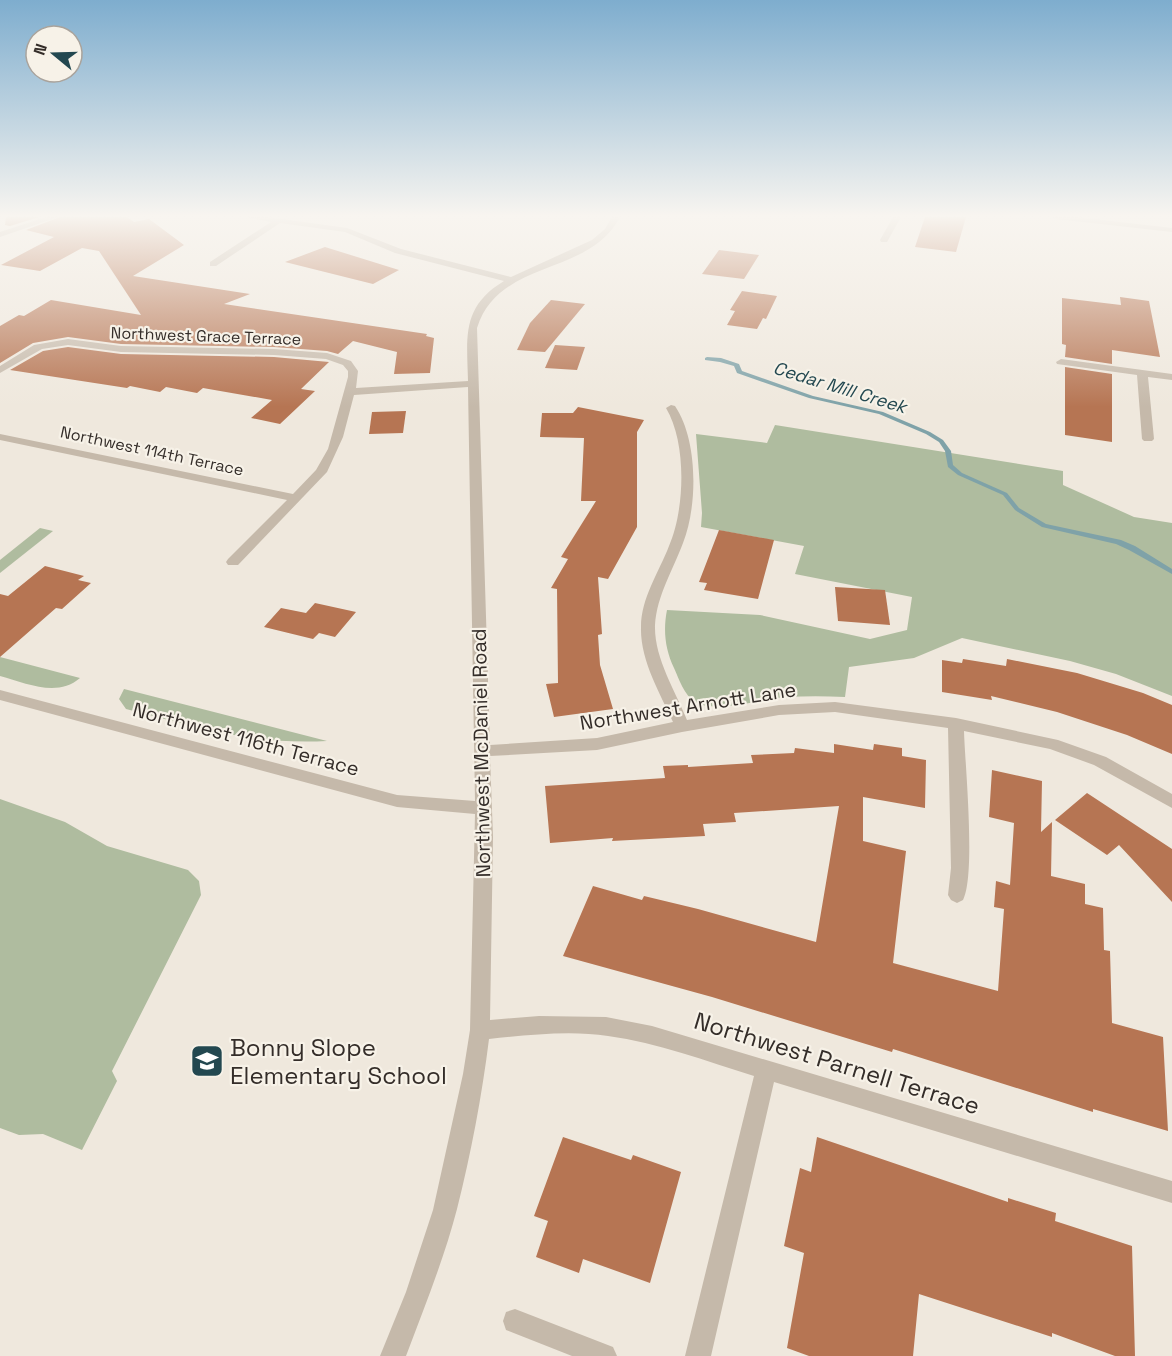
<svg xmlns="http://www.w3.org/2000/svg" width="1172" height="1356" font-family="'Space Grotesk',sans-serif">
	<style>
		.green { fill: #afbc9f }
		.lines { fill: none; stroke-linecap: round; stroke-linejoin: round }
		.stream { fill: #7fa2a8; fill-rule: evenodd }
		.building { fill: #b67553 }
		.minor { fill: #c5b9aa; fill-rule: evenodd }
		.labels { text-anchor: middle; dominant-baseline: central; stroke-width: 4.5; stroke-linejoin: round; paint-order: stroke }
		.far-street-label { font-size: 16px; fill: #342d29; stroke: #f7f2e8 }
		.far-water-label { font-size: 18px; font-style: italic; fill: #234850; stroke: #f7f2e8 }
		.street-label { font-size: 20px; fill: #342d29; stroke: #f7f2e8 }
		.near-poi-label { font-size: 24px; fill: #342d29; stroke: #f7f2e8; text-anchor: start }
		.near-street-label { font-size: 24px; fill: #342d29; stroke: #f7f2e8 }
	</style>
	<rect width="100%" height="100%" fill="#efe8dd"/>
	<!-- green -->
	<g class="green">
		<path d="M775 425 1063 471V485L1134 517 1172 523V696L1116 674 1070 661 962 638 914 658 849 667 845 697C825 696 806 696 786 697 761 699 716 714 695 702 684 695 679 679 674 668 665 649 663 630 667 610L760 615 870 639 907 630 912 597 795 574 804 546 701 527 702 513 696 434 767 443Z"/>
		<polygon points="40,528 53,531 0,573 0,560"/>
		<path d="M0 657 80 678C57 698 26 683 0 676Z"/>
		<path d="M124 689 327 741C253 745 197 727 126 709L119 699Z"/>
		<polygon points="0,799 65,822 107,846 188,870 199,881 201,895 112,1071 117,1081 82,1150 43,1134 19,1135 0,1128"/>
	</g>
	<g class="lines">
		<!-- stream -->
		<polygon class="stream" points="707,357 721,358 739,364 742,371 813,396 883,412 930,432 943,440 951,451 953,465 962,473 1007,493 1019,508 1046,524 1121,540 1135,546 1172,569 1172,574 1129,550 1116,544 1042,527 1015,510 1003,495 958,475 948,467 945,451 939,442 926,434 879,414 809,398 737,373 734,366 720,362 705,360 705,358"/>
	</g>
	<!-- building -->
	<g class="building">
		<polygon points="6,217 39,217 10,226 5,225"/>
		<polygon points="60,217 127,217 134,222 149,219 184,245 133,276 250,294 224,304 427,334 426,336 434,338 430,373 394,374 397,352 353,341 338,354 327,351 274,347 121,344 68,337 33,343 0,363 0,326 19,315 24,316 51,300 141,315 99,251 82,248 40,271 1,265 54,237 26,230"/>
		<polygon points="925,217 966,217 956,252 915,247"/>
		<polygon points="325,247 399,270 373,284 285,262"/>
		<polygon points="719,250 759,255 744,279 702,274"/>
		<polygon points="742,291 777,296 766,319 763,318 757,329 727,325 735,311 730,310"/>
		<polygon points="1120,297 1149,301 1160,357 1112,350 1112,364 1065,357 1066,345 1062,344 1062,298 1121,305"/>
		<polygon points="551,300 585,304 545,352 517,350 530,323"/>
		<polygon points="555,345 585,347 577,370 545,368"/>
		<polygon points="68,347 121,354 274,357 329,362 301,389 315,391 280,424 251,418 272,400 203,388 197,393 166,387 160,392 130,386 127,388 10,370 43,351"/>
		<polygon points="1065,367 1112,374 1112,442 1065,435"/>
		<polygon points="578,407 644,420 637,432 637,527 608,579 598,577 602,634 598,635 600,665 613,709 554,717 546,684 558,683 557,589 551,588 568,559 561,557 596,501 581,501 584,438 540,437 542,413 573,413"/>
		<polygon points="406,411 403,433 369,434 372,412"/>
		<polygon points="719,530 774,540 758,599 704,590 707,583 699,582"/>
		<polygon points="45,566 84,576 78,580 91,583 62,609 56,608 0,657 0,594 8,596"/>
		<polygon points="835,587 885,590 890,625 838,621"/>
		<polygon points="315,603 356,612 335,637 319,633 313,639 264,627 281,608 306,613"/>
		<polygon points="963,659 1006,666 1007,659 1077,673 1143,693 1172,705 1172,754 1127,735 1057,712 991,696 992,700 942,692 942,660 962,663"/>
		<polygon points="834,744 873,750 874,744 902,748 902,756 926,760 925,808 863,797 863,841 906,851 893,963 998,991 1004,909 994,907 996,881 1010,885 1014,823 989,817 992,770 1042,781 1041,832 1052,822 1051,876 1085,884 1085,904 1103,908 1104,950 1110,951 1112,1023 1163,1037 1168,1131 1093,1109 1093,1112 893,1049 892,1052 712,997 563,956 593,886 642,900 644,896 698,909 816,942 839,806 734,813 736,822 703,824 705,836 612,841 613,838 550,843 545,786 665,778 663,766 688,765 688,767 753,763 751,755 794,753 795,748 834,753"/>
		<polygon points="1087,793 1172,849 1172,902 1119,845 1107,855 1055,820"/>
		<polygon points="563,1137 631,1160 633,1155 681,1172 650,1283 583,1259 579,1273 536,1257 548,1221 534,1216"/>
		<polygon points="817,1137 1008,1202 1008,1198 1056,1213 1055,1221 1132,1246 1135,1356 1115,1356 1052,1333 1052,1337 919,1294 913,1356 809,1356 787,1348 804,1253 784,1246 800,1168 811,1172"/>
	</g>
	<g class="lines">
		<!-- minor -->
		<g class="minor">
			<polygon points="46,217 58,217 0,237 0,232"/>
			<path d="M246 217H267L347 228 401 249 511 277 592 240 605 229 612 217H620C589 277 499 258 477 328L490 745 597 738 673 722C660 693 640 660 641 627 641 598 659 572 669 546 685 509 687 443 666 408L671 405 675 406C698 440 698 505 683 543 673 570 657 595 655 625 654 658 675 690 687 720L779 705 835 702 956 718 1058 740 1106 757 1172 794V808L1094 765 1050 749 964 731C965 764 976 876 963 900L957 903 951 900 948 895 951 868 948 728 835 712 779 715 682 732 597 750 490 756 493 837 490 1020 539 1016 606 1017 652 1026 1172 1181V1203L774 1082 711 1356H685L754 1076C706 1061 658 1043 608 1036 570 1030 528 1035 489 1039 482 1095 471 1154 457 1209 444 1259 424 1308 406 1356H380L406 1292 433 1210 463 1074 470 1030 475 814 397 807 0 700V690L397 795 475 801 468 387 354 395 343 437 327 472 238 565H228L226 562 228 559 287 500 0 440V434L293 494 316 470 328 449 348 377V371L343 365 326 359 274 355 121 352 68 345 42 349 0 373V366L34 345 68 339 121 346 274 349 327 353 351 361 358 371 356 388 468 381C467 337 461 307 504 281L395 253 345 232 280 223 216 266H210V262L271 222Z"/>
			<polygon points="893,217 901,217 887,242 881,242 880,240"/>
			<polygon points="1052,217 1077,217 1172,228 1172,232 1056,219"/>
			<polygon points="1061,359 1172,374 1172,380 1148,377 1154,439 1152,441 1144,441 1142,439 1137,375 1057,364 1056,362"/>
			<polygon points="515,1309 613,1347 617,1356 572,1356 506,1330 503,1321 506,1312"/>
		</g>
	</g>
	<!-- sky -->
	<linearGradient id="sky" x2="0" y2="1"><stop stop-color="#7eadce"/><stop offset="0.53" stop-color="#f8f5f0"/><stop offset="1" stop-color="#f8f5f0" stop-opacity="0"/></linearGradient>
	<rect width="1172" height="407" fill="url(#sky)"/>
	<!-- icons -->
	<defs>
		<symbol id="school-square" viewBox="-11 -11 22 22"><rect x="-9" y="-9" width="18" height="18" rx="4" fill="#234850" stroke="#f7f2e8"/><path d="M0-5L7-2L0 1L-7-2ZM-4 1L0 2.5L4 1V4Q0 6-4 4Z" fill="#fff"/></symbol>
	</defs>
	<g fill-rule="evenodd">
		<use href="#school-square" x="188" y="1042" width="38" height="38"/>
	</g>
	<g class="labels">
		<!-- far-street labels -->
		<g class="far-street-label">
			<text transform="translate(206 336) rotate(2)">Northwest Grace Terrace</text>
			<text transform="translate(152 451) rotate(12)">Northwest 114th Terrace</text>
		</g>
		<!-- far-water labels -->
		<g class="far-water-label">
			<text transform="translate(840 387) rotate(17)">Cedar Mill Creek</text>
		</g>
		<!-- street labels -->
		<g class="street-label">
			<text transform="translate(688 706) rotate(-9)">Northwest Arnott Lane</text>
			<text transform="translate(246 739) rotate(15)">Northwest 116th Terrace</text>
			<text transform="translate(481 753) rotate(-91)">Northwest McDaniel Road</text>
		</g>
		<!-- near-poi labels -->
		<g class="near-poi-label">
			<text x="230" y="1047">Bonny Slope<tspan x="230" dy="28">Elementary School</tspan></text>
		</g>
		<!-- near-street labels -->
		<g class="near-street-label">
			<text transform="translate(837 1063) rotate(17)">Northwest Parnell Terrace</text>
		</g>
	</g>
	<!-- north arrow -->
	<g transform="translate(54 54) rotate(289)"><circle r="28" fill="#f7f2e8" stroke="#a9a39c" stroke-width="1.5"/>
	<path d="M0-4.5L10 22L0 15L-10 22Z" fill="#234850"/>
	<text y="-9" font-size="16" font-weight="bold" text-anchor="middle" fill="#342d29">N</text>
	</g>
</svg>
